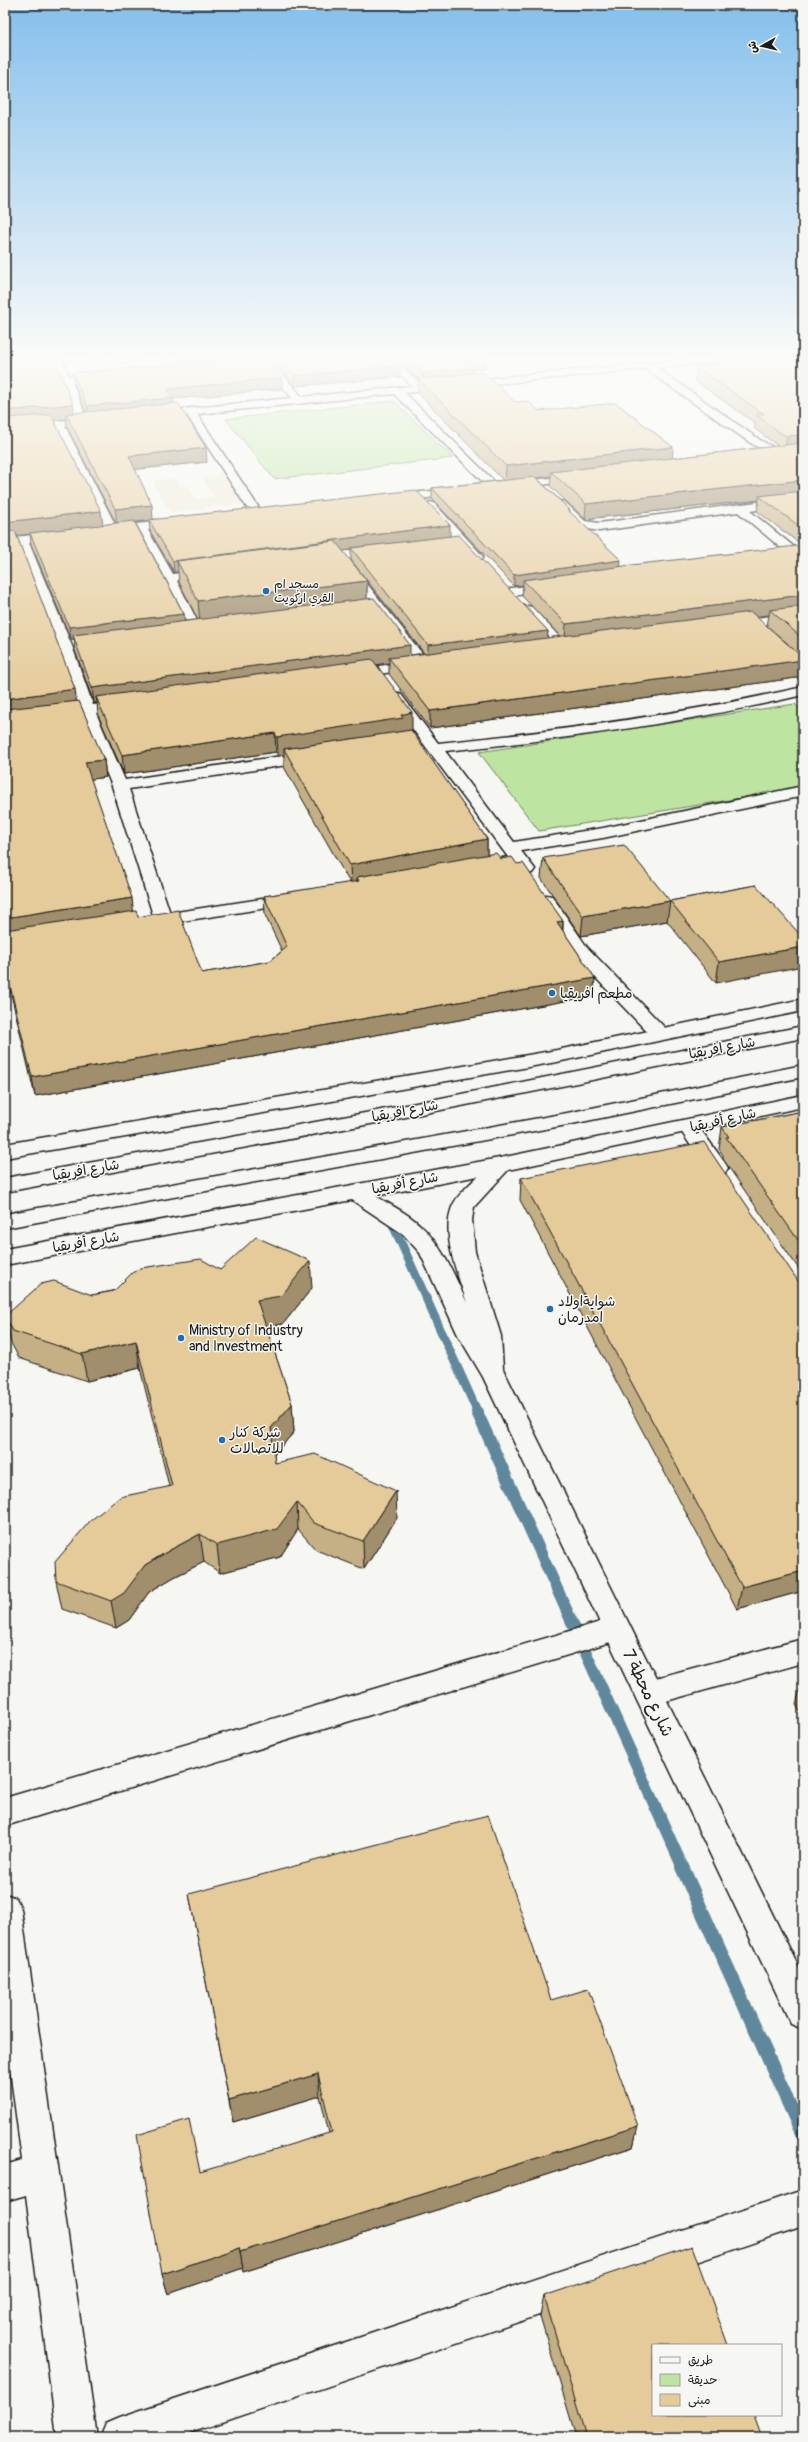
<svg xmlns="http://www.w3.org/2000/svg" width="808" height="2442" font-family="Pangolin,'Playpen Sans Arabic',sans-serif">
	<style>
		.built { fill: #f1e9d8 }
		.green { fill: #bde5a1; stroke: #6c805e }
		.lines { fill: none; stroke-linecap: round; stroke-linejoin: round }
		.stream-far2 { stroke: #61889c; stroke-width: 9 }
		.stream-far1 { stroke: #61889c; stroke-width: 12 }
		.stream { stroke: #61889c; stroke-width: 14 }
		.street-casing { stroke: #1c1c1c; stroke-width: 3 }
		.secondary-casing { stroke: #1c1c1c; stroke-width: 3 }
		.highway-casing { stroke: #1c1c1c; stroke-width: 3 }
		.street { fill: #f6f6f2; fill-rule: evenodd }
		.secondary { fill: #f6f6f2; fill-rule: evenodd }
		.highway { fill: #f6f6f2; fill-rule: evenodd }
		.wall { fill: #c5af84; stroke: #1c1c1c; fill-rule: evenodd }
		.shaded-wall { fill: #a08e6c; stroke: #1c1c1c }
		.building { fill: #e5cb9a; stroke: #1c1c1c }
		.poi-dot { fill: #1f6fb2; stroke: #f6f6f2; stroke-width: 1.5 }
		.labels { text-anchor: middle; dominant-baseline: central; stroke-width: 3; stroke-linejoin: round; paint-order: stroke }
		.far-poi-label { font-size: 12px; fill: #1c1c1c; stroke: #f6f6f2; text-anchor: start }
		.poi-label { font-size: 14px; fill: #1c1c1c; stroke: #f6f6f2; text-anchor: start }
		.street-label { font-size: 14px; fill: #1c1c1c; stroke: #f6f6f2 }
		.near-street-label { font-size: 17px; fill: #1c1c1c; stroke: #f6f6f2 }
	</style>
	<rect width="100%" height="100%" fill="#f6f6f2"/>
	<filter id="ink" filterUnits="userSpaceOnUse"><feTurbulence type="fractalNoise" baseFrequency=".025" numOctaves="2"/><feDisplacementMap in="SourceGraphic" scale="8" xChannelSelector="R" yChannelSelector="G"/><feConvolveMatrix kernelMatrix="1 2 1 2 8 2 1 2 1" color-interpolation-filters="sRGB"/></filter>
	<g filter="url(#ink)">
		<!-- built -->
		<polygon class="built" points="225,475 243,504 170,512 153,481 176,478 181,486 188,486 196,499 214,497 202,478"/>
		<!-- green -->
		<g class="green">
			<polygon points="87,359 140,359 141,362 91,366"/>
			<polygon points="394,401 453,458 274,479 226,419"/>
			<polygon points="795,704 803,712 803,788 539,831 479,752"/>
		</g>
		<g class="lines">
			<!-- stream-far2 -->
			<polyline class="stream-far2" points="393,1225 478,1413"/>
			<!-- stream-far1 -->
			<polyline class="stream-far1" points="477,1412 683,1868"/>
			<!-- stream -->
			<polyline class="stream" points="682,1867 803,2135"/>
			<defs>
				<g id="street">
					<polygon points="52,359 62,359 69,376 103,373 108,376 103,379 72,382 87,418 101,418 101,422 65,426 116,526 184,519 186,522 184,525 148,530 173,574 208,569 214,573 208,577 177,581 202,630 200,633 195,634 188,630 136,531 103,534 101,531 105,528 54,427 5,432 5,426 77,419"/>
					<polygon points="160,359 170,359 178,370 177,372 169,372"/>
					<polygon points="260,359 270,359 302,397 412,386 384,359 395,359 422,385 691,359 726,359 721,362 657,368 760,440 803,463 803,471 752,444 645,369 405,393 498,485 498,489 490,489 394,394 197,414 263,514 257,518 251,514 187,415 153,418 148,415 153,412 292,398"/>
					<polygon points="581,475 587,478 585,480 512,488 506,485 512,482"/>
					<polygon points="462,488 466,489 466,493 391,503 385,499 391,495"/>
					<polygon points="803,496 803,504 750,511 803,554 803,564 799,563 738,512 599,531 577,527 555,505 561,501 565,502 585,521 599,523"/>
					<polygon points="430,502 434,503 481,554 483,557 481,560 473,560 426,509 424,506"/>
					<polygon points="60,532 66,536 64,539 29,543 72,646 93,705 127,700 134,704 127,708 96,713 125,780 314,751 322,756 314,761 129,789 170,913 294,894 300,895 303,899 300,903 150,926 144,925 141,921 144,917 153,915 112,786 82,715 5,726 5,718 79,707 58,646 18,544 5,546 5,538"/>
					<polygon points="348,565 353,566 428,661 430,664 428,667 351,678 346,677 344,674 351,670 413,661 342,569"/>
					<polygon points="551,583 558,587 556,590 511,596 504,592 511,588"/>
					<polygon points="527,606 532,607 565,643 567,646 565,649 555,649 522,613 520,610 522,607"/>
					<polygon points="803,612 803,620 732,629 725,625 732,621"/>
					<path d="M803 687V695C685 723 565 739 445 751L514 842 603 828 803 786V796L603 838 521 851 535 869 532 873C523 875 520 873 515 866L486 871 480 870 478 866 480 862 508 857 388 696 390 693H400L438 743C561 731 683 714 803 687Z"/>
					<polygon points="546,895 552,896 587,947 667,1030 670,1034 667,1038 653,1038 574,955 537,900 540,896"/>
					<polygon points="689,1121 696,1123 725,1163 728,1168 725,1173 717,1175 709,1173 679,1128 682,1123"/>
					<polygon points="617,1617 627,1621 631,1629 627,1637 5,1826 5,1798"/>
					<polygon points="803,1639 803,1663 648,1706 638,1702 634,1693 638,1684 648,1680"/>
					<polygon points="5,1894 16,1898 21,1909 97,2437 57,2437 26,2195 5,2201 5,2165 22,2160 5,2032"/>
					<polygon points="803,2190 803,2226 178,2437 100,2437 106,2423 120,2417"/>
				</g>
				<g id="secondary">
					<polygon points="803,999 803,1011 557,1062 5,1158 5,1144 557,1050"/>
					<path d="M803 1095V1107L508 1170 474 1207 472 1220 475 1252 501 1336 503 1369 803 1976V2029L791 2024 483 1377 458 1335 420 1253 403 1234 352 1200 5 1265V1249L505 1157ZM478 1176C469 1185 457 1195 452 1207 441 1236 458 1275 467 1303 454 1275 443 1246 420 1225 408 1213 390 1205 376 1196Z"/>
				</g>
				<g id="highway">
					<polygon points="803,1026 803,1038 376,1123 5,1192 5,1178 376,1111"/>
					<polygon points="803,1065 803,1077 567,1125 5,1228 5,1214 567,1113"/>
				</g>
			</defs>
			<!-- street casing -->
			<use href="#street" class="street-casing"/>
			<!-- secondary casing -->
			<use href="#secondary" class="secondary-casing"/>
			<!-- highway casing -->
			<use href="#highway" class="highway-casing"/>
			<!-- street -->
			<use href="#street" class="street"/>
			<!-- secondary -->
			<use href="#secondary" class="secondary"/>
			<!-- highway -->
			<use href="#highway" class="highway"/>
		</g>
		<!-- wall -->
		<g class="wall">
			<path d="M5 359 74 413 86 412 74 383 73 373 180 364 176 359H266L282 389 173 399V403L207 462 135 469 153 519 450 536 548 631 547 638 560 636 522 596 523 585 514 586 432 499V488L503 480 418 393V379L397 359H485V368L473 369V373L515 402 672 458 778 446 755 429V423L695 381 697 368 736 359H803V546L757 511 759 500 585 519 550 486 551 476 537 478 570 510V512L620 567 803 547V677L430 728 389 674V663L377 664 412 731H411L487 839V855L517 864 563 921V931L595 978 593 996 35 1096 5 969ZM66 419 67 427 116 523 103 525 54 420ZM149 521 150 531 174 572H178L179 582 198 620 184 621V614L135 522ZM30 534 31 544 71 639H74L75 650 94 703H97L98 715 124 774 276 752 278 756 284 755V767L350 883 264 896 265 915 282 951 270 961 202 973 138 917 133 911 90 779 106 777 104 760 76 701 17 536ZM351 550V560L424 653 410 655 367 599V581L342 551ZM769 615 767 626 789 645 755 616Z"/>
			<polygon points="271,359 392,359 400,377 295,386"/>
			<polygon points="543,858 670,901 756,885 716,983 667,921 581,936 541,878"/>
			<polygon points="803,1111 803,1275 723,1159 723,1155 719,1149 722,1127"/>
			<polygon points="521,1178 798,1281 803,1591 737,1609 520,1200"/>
			<polygon points="220,1270 312,1288 283,1324 266,1327 292,1404 294,1432 274,1455 275,1463 397,1518 364,1569 316,1550 298,1529 280,1557 220,1573 204,1562 174,1577 149,1592 129,1620 116,1628 62,1609 56,1581 169,1486 140,1368 87,1381 19,1358 11,1343 5,1316 92,1295"/>
			<polygon points="802,1682 803,1682 803,1718 796,1704"/>
			<polygon points="189,1894 551,2000 638,2126 633,2147 243,2272 243,2268 168,2294 162,2274 329,2133 320,2096 233,2122"/>
			<polygon points="544,2296 761,2437 576,2437 540,2316"/>
		</g>
		<!-- shaded-wall -->
		<g class="shaded-wall">
			<polygon points="180,359 253,359 181,365"/>
			<polygon points="464,359 485,359 485,368 473,369 473,379 423,383 423,373"/>
			<polygon points="400,366 400,377 295,386 295,376"/>
			<polygon points="282,378 282,389 173,399 174,408 88,416 87,406 168,389"/>
			<polygon points="73,404 75,418 66,414 66,419 5,424 5,411"/>
			<polygon points="803,435 803,449 785,450 787,436"/>
			<polygon points="673,447 672,463 551,472 551,476 505,482 506,466"/>
			<polygon points="206,448 207,462 130,470 129,456"/>
			<polygon points="803,480 803,495 759,496 759,500 585,519 586,504"/>
			<polygon points="152,505 153,520 117,524 115,509"/>
			<polygon points="101,511 103,526 5,537 5,522"/>
			<polygon points="450,525 450,537 351,548 351,550 183,571 177,561 178,572 174,572 173,561"/>
			<polygon points="621,560 620,571 523,580 523,585 514,586 514,575"/>
			<polygon points="367,581 367,603 200,623 198,601"/>
			<polygon points="803,595 803,611 770,610 769,615 565,640 566,624"/>
			<polygon points="184,614 185,626 73,635 74,639 71,639 69,627"/>
			<polygon points="548,631 547,643 428,657 428,645"/>
			<polygon points="410,645 410,660 389,658 389,663 99,703 96,697 97,703 94,703 92,688"/>
			<polygon points="803,660 803,677 430,728 430,711"/>
			<polygon points="75,689 77,706 5,716 5,699"/>
			<polygon points="412,712 412,731 403,733 284,749 284,755 278,756 277,737"/>
			<polygon points="275,733 276,752 124,774 122,755"/>
			<polygon points="104,760 106,777 87,780 85,762"/>
			<polygon points="487,839 487,858 357,877 357,882 351,884 350,865"/>
			<polygon points="132,898 134,916 5,936 5,918"/>
			<polygon points="670,901 667,921 581,936 583,916"/>
			<polygon points="563,921 562,940 557,922"/>
			<polygon points="803,947 803,966 716,983 719,962"/>
			<polygon points="595,978 593,996 35,1096 32,1077"/>
			<polygon points="310,1261 312,1288 283,1324 259,1328 257,1300"/>
			<polygon points="136,1341 140,1368 87,1381 82,1354"/>
			<polygon points="292,1404 294,1432 273,1456 271,1428"/>
			<polygon points="396,1491 397,1518 364,1569 363,1541"/>
			<polygon points="297,1502 298,1529 280,1557 220,1573 217,1545"/>
			<polygon points="200,1534 204,1562 174,1577 149,1592 129,1620 116,1628 111,1601 145,1565 170,1550"/>
			<polygon points="803,1571 803,1591 737,1609 742,1587"/>
			<polygon points="318,2074 320,2096 233,2122 229,2100"/>
			<polygon points="638,2126 633,2147 243,2272 240,2252"/>
			<polygon points="239,2248 243,2268 168,2294 162,2274"/>
		</g>
		<!-- building -->
		<g class="building">
			<polygon points="5,359 53,359 59,370 73,404 5,411"/>
			<polygon points="238,359 266,359 282,378 168,389 173,398 87,406 73,373"/>
			<polygon points="280,359 392,359 400,366 295,376"/>
			<polygon points="408,359 464,359 473,368 423,373"/>
			<polygon points="736,359 791,359 803,366 803,435 787,436 782,434 756,415 764,414 697,368"/>
			<polygon points="483,372 515,402 528,401 539,411 616,403 673,447 506,466 418,379"/>
			<polygon points="178,403 206,448 129,456 152,505 115,509 66,414"/>
			<polygon points="51,415 101,511 5,522 5,418"/>
			<polygon points="803,443 803,480 586,504 551,472"/>
			<polygon points="535,477 570,510 568,510 621,560 514,575 432,488"/>
			<polygon points="416,490 450,525 173,561 149,520"/>
			<polygon points="803,491 803,529 759,496"/>
			<polygon points="134,521 184,614 69,627 30,533"/>
			<polygon points="15,531 75,689 5,699 5,532"/>
			<polygon points="459,535 548,631 428,645 351,548"/>
			<polygon points="335,541 367,581 198,601 177,561"/>
			<polygon points="796,546 803,547 803,595 566,624 523,580 631,565"/>
			<polygon points="374,598 410,645 92,688 73,635"/>
			<polygon points="803,606 803,639 770,610"/>
			<polygon points="751,612 800,655 803,655 803,660 430,711 389,658"/>
			<polygon points="372,659 412,712 401,715 403,718 277,737 275,733 122,755 96,697"/>
			<polygon points="79,701 104,760 85,762 132,898 5,918 5,709"/>
			<polygon points="411,730 487,839 350,865 284,749"/>
			<polygon points="624,845 670,901 583,916 543,858"/>
			<polygon points="496,853 501,859 512,857 517,864 523,863 563,921 557,922 595,978 32,1077 5,965 5,930 136,911 138,917 178,910 202,973 270,961 287,947 264,896 359,881 357,877"/>
			<polygon points="756,885 803,938 803,947 719,962 670,901"/>
			<polygon points="803,1111 803,1247 726,1137 729,1137 722,1127"/>
			<polygon points="704,1142 798,1281 803,1282 803,1571 742,1587 521,1178"/>
			<polygon points="256,1237 310,1261 281,1296 257,1300 292,1404 271,1428 275,1463 315,1454 396,1491 363,1541 314,1523 297,1502 277,1529 217,1545 200,1534 170,1550 145,1565 124,1593 111,1601 56,1581 55,1562 90,1521 120,1497 172,1486 136,1341 82,1354 13,1331 5,1316 41,1284 54,1281 92,1295 114,1291 132,1273 141,1268 201,1259 220,1270"/>
			<polygon points="488,1815 551,2000 588,1989 638,2126 240,2252 239,2248 162,2274 137,2135 189,2119 200,2172 332,2132 318,2074 229,2100 189,1894"/>
			<polygon points="692,2246 728,2345 653,2345 653,2415 753,2415 761,2437 586,2437 544,2296"/>
		</g>
	</g>
	<!-- sky -->
	<linearGradient id="sky" x2="0" y2="1"><stop stop-color="#84bfec"/><stop offset="0.51" stop-color="#fbfbf9"/><stop offset="1" stop-color="#fbfbf9" stop-opacity="0"/></linearGradient>
	<rect width="808" height="701" fill="url(#sky)"/>
	<!-- markers -->
	<g class="poi-dot">
		<circle cx="266" cy="591" r="4"/>
		<circle cx="552" cy="993" r="4"/>
		<circle cx="550" cy="1309" r="4"/>
		<circle cx="181" cy="1338" r="4"/>
		<circle cx="222" cy="1440" r="4"/>
	</g>
	<g class="labels">
		<!-- far-poi labels -->
		<g class="far-poi-label">
			<text x="274" y="584">مسجد ام<tspan x="274" dy="14">القري اركويت</tspan></text>
		</g>
		<!-- poi labels -->
		<g class="poi-label">
			<text x="560" y="993">مطعم افريقيا</text>
			<text x="558" y="1301">شوايةاولاد<tspan x="558" dy="16">امدرمان</tspan></text>
			<text x="189" y="1330">Ministry of Industry<tspan x="189" dy="16">and Investment</tspan></text>
			<text x="230" y="1432">شركة كنار<tspan x="230" dy="16">للاتصالات</tspan></text>
		</g>
		<!-- street labels -->
		<g class="street-label">
			<text transform="translate(722 1048) rotate(-11)">شارع افريقيا</text>
			<text transform="translate(405 1111) rotate(-11)">شارع افريقيا</text>
			<text transform="translate(723 1120) rotate(-13)">شارع أفريقيا</text>
			<text transform="translate(86 1170) rotate(-10)">شارع افريقيا</text>
			<text transform="translate(405 1183) rotate(-11)">شارع أفريقيا</text>
			<text transform="translate(86 1242) rotate(-10)">شارع أفريقيا</text>
		</g>
		<!-- near-street labels -->
		<g class="near-street-label">
			<text transform="translate(648 1693) rotate(64)">شارع محطة 7</text>
		</g>
	</g>
	<!-- margin -->
	<rect width="808" height="2442" fill="none" stroke="#f6f6f2" stroke-width="20"/>
	<rect x="10" y="10" width="788" height="2422" fill="none" stroke="#1c1c1c" stroke-width="1.5" filter="url(#ink)"/>
	<!-- legend -->
	<rect x="652" y="2344" width="130" height="72" fill="#f6f6f2" stroke="#9f9f9c"/>
	<rect x="660" y="2357" width="20" height="6" fill="#f6f6f2" stroke="#9f9f9c"/>
	<text x="688" y="2364" font-size="12" fill="#1c1c1c">طريق</text>
	<rect x="660" y="2374" width="20" height="12" fill="#bde5a1" stroke="#9f9f9c"/>
	<text x="688" y="2384" font-size="12" fill="#1c1c1c">حديقة</text>
	<rect x="660" y="2394" width="20" height="12" fill="#e5cb9a" stroke="#9f9f9c"/>
	<text x="688" y="2404" font-size="12" fill="#1c1c1c">مبنى</text>
	<!-- north arrow -->
	<g transform="translate(762 46) rotate(262)" stroke="#f6f6f2" stroke-width="3" paint-order="stroke">
	<path d="M0-3L7 15L0 10L-7 15Z" fill="#1c1c1c"/>
	<text y="-6" font-size="11" font-weight="bold" text-anchor="middle" fill="#1c1c1c">ش</text>
	</g>
</svg>
